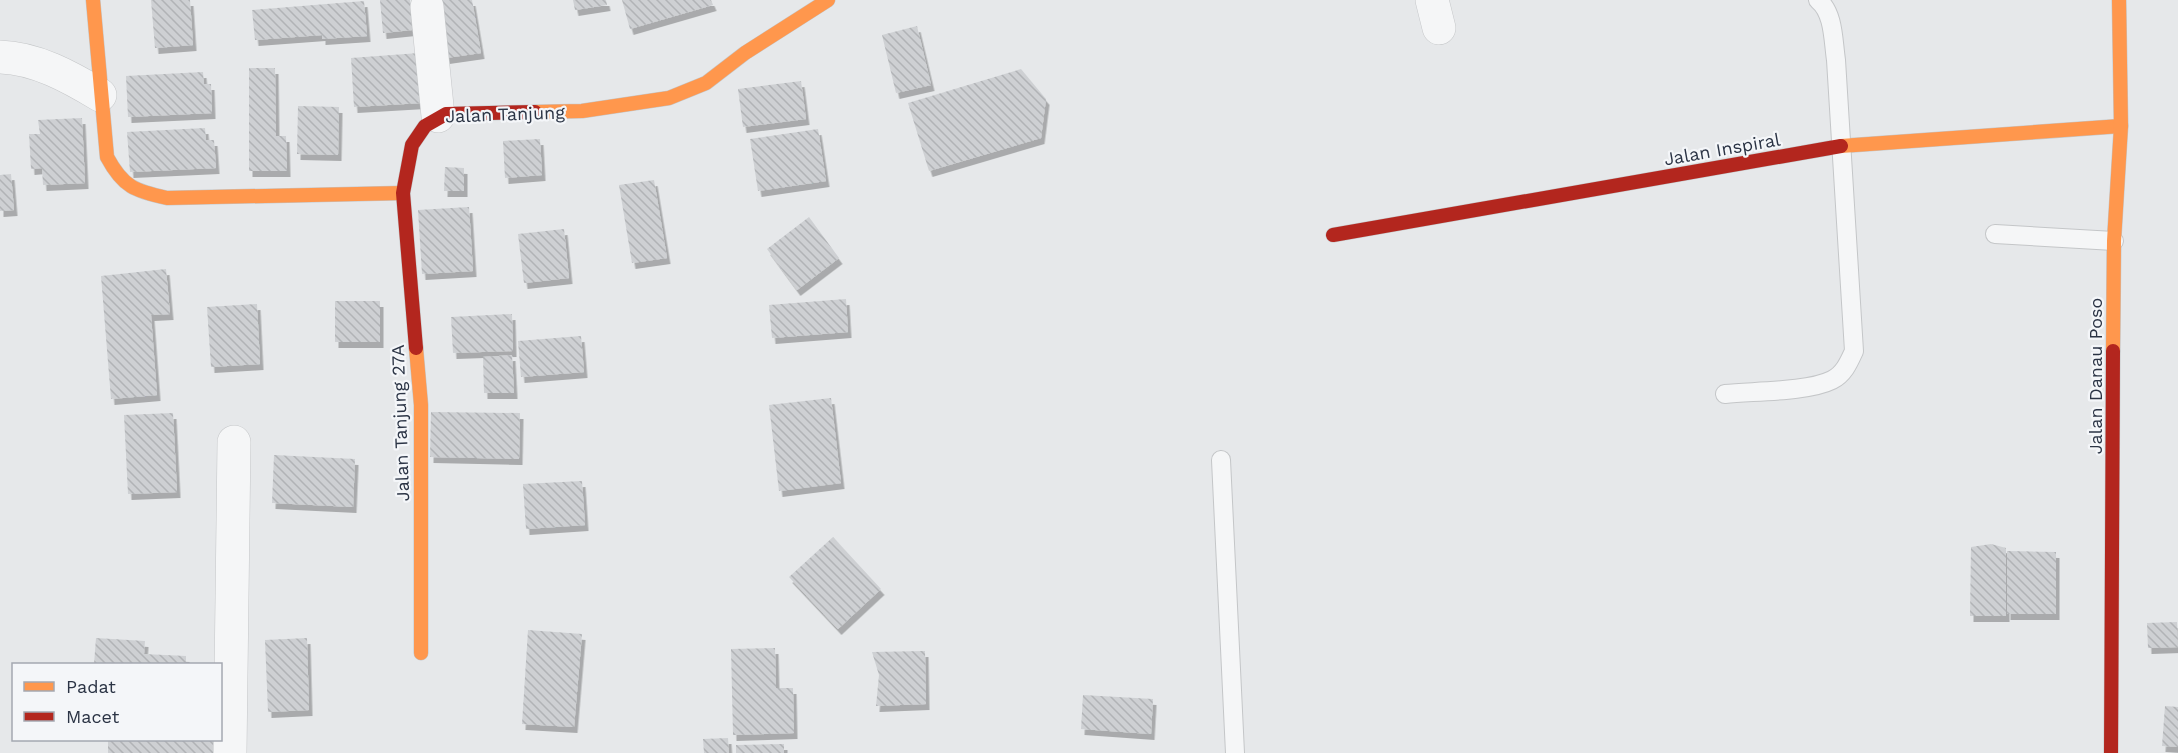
<svg xmlns="http://www.w3.org/2000/svg" width="2178" height="753" font-family="'Work Sans',sans-serif">
	<style>
		.building { fill: url(#building-back-hatch); filter: url(#shadow) }
		.lines { fill: none; stroke-linecap: round; stroke-linejoin: round }
		.lane-casing { stroke: #c4c6c8; stroke-width: 20 }
		.street-casing { stroke: #c4c6c8; stroke-width: 34 }
		.slow-casing { stroke: #c4c6c8; stroke-width: 15 }
		.jam-casing { stroke: #c4c6c8; stroke-width: 15 }
		.lane { stroke: #f5f6f7; stroke-width: 18 }
		.street { stroke: #f5f6f7; stroke-width: 33 }
		.slow { stroke: #ff974d; stroke-width: 14 }
		.jam { stroke: #b3261e; stroke-width: 14 }
		.labels { text-anchor: middle; dominant-baseline: central; stroke-width: 4.5; stroke-linejoin: round; paint-order: stroke }
		.street-label { font-size: 18px; fill: #2b3445; stroke: #f4f6f9 }
	</style>
	<defs>
		<pattern id="building-back-hatch" width="6" height="6" patternUnits="userSpaceOnUse" patternTransform="scale(1.5)"><rect width="6" height="6" fill="#ced0d3"/><path d="M-1 5l2 2M0 0l6 6M5-1l2 2" fill="none" stroke="#b1b3b6"/></pattern>
		<filter id="shadow"><feDropShadow dx="3.5" dy="6" stdDeviation="0" flood-color="#0004"/></filter>
	</defs>
	<rect width="100%" height="100%" fill="#e6e8ea"/>
	<!-- building -->
	<g class="building">
		<polygon points="151,0 190,0 193,45 155,48"/>
		<polygon points="380,0 410,0 412,30 383,33"/>
		<polygon points="437,0 472,0 481,53 446,58"/>
		<polygon points="573,0 606,0 607,5 575,10"/>
		<polygon points="622,0 711,0 713,5 630,29"/>
		<polygon points="364,1 367,36 322,39 322,35 255,40 252,10"/>
		<polygon points="917,26 931,85 896,93 882,35"/>
		<polygon points="419,53 422,103 354,107 351,58"/>
		<polygon points="249,68 275,68 276,136 286,136 287,171 249,171"/>
		<polygon points="1021,69 1046,99 1041,138 929,171 908,103"/>
		<polygon points="203,72 204,84 211,84 212,113 128,117 126,76"/>
		<polygon points="801,81 806,119 743,127 738,89"/>
		<polygon points="298,106 339,107 338,155 297,154"/>
		<polygon points="82,118 85,183 43,185 42,168 31,169 29,134 40,134 38,120"/>
		<polygon points="205,128 206,140 214,140 216,168 130,172 127,132"/>
		<polygon points="818,129 826,181 758,191 750,139"/>
		<polygon points="540,139 542,175 505,178 503,141"/>
		<polygon points="445,167 464,168 464,191 444,191"/>
		<polygon points="11,174 14,210 0,211 0,175"/>
		<polygon points="654,180 667,258 632,263 619,185"/>
		<polygon points="469,207 473,271 422,274 418,210"/>
		<polygon points="809,217 839,258 797,290 767,249"/>
		<polygon points="564,229 569,278 524,283 518,234"/>
		<polygon points="166,269 170,314 151,315 157,395 111,399 101,276"/>
		<polygon points="846,299 848,332 772,338 769,305"/>
		<rect x="335" y="301" width="45" height="41"/>
		<polygon points="257,304 260,364 211,367 207,307"/>
		<polygon points="512,314 513,351 453,353 451,317"/>
		<polygon points="581,336 584,372 521,377 518,341"/>
		<polygon points="512,355 514,393 484,393 483,357"/>
		<polygon points="831,398 841,483 779,491 769,405"/>
		<polygon points="431,412 520,413 519,459 430,457"/>
		<polygon points="173,413 177,492 128,494 124,415"/>
		<polygon points="274,455 355,459 353,507 272,503"/>
		<polygon points="582,481 585,525 526,529 523,484"/>
		<polygon points="833,537 881,589 838,629 789,577"/>
		<polygon points="1991,544 2006,548 2006,616 1970,616 1971,547"/>
		<polygon points="2007,551 2056,552 2056,614 2007,614"/>
		<polygon points="2177,622 2178,647 2148,648 2147,623"/>
		<polygon points="528,630 582,634 574,727 522,724"/>
		<polygon points="96,638 145,641 144,654 186,656 186,664 94,664"/>
		<polygon points="307,638 309,710 268,712 265,640"/>
		<polygon points="775,648 776,688 793,688 794,733 733,735 731,649"/>
		<polygon points="925,651 926,704 876,706 879,675 872,652"/>
		<polygon points="1083,695 1153,699 1151,734 1081,729"/>
		<polygon points="2165,706 2178,707 2178,747 2162,746"/>
		<polygon points="728,738 729,753 704,753 703,739"/>
		<rect x="108" y="740" width="114" height="13"/>
		<polygon points="784,744 784,753 736,753 736,745"/>
	</g>
	<g class="lines">
		<defs>
			<g id="lane">
				<polyline points="1995,234 2114,241"/>
				<path d="M1725 394C1754 391 1808 392 1832 380 1844 374 1849 362 1854 351L1836 60C1833 40 1834 13 1818 0"/>
				<polyline points="1221,460 1235,753"/>
			</g>
			<g id="street">
				<polyline points="1432,0 1439,28"/>
				<polyline points="427,7 438,116"/>
				<path d="M0 57C36 58 70 77 100 95"/>
				<polyline points="230,753 234,442"/>
			</g>
			<g id="slow">
				<path d="M93 0 107 157C123 187 135 191 167 198L403 193"/>
				<polyline points="535,112 582,111 669,98 706,83 745,53 828,0"/>
				<polyline points="1841,146 2121,126"/>
				<polyline points="416,348 421,405 421,653"/>
				<polyline points="2113,351 2114,241 2121,126 2119,0"/>
			</g>
			<g id="jam">
				<polyline points="1333,235 1841,146"/>
				<polyline points="416,348 403,193 412,145 425,126 446,114 535,112"/>
				<polyline points="2111,753 2113,351"/>
			</g>
		</defs>
		<!-- lane casing -->
		<use href="#lane" class="lane-casing"/>
		<!-- street casing -->
		<use href="#street" class="street-casing"/>
		<!-- slow casing -->
		<use href="#slow" class="slow-casing"/>
		<!-- jam casing -->
		<use href="#jam" class="jam-casing"/>
		<!-- lane -->
		<use href="#lane" class="lane"/>
		<!-- street -->
		<use href="#street" class="street"/>
		<!-- slow -->
		<use href="#slow" class="slow"/>
		<!-- jam -->
		<use href="#jam" class="jam"/>
	</g>
	<g class="labels">
		<!-- street labels -->
		<g class="street-label">
			<text transform="translate(505 114) rotate(-2)">Jalan Tanjung</text>
			<text transform="translate(1722 149) rotate(-10)">Jalan Inspiral</text>
			<text transform="translate(2095 376) rotate(-90)">Jalan Danau Poso</text>
			<text transform="translate(400 423) rotate(-92)">Jalan Tanjung 27A</text>
		</g>
	</g>
	<!-- legend -->
	<rect x="12" y="663" width="210" height="78" fill="#f4f6f9" stroke="#a4a8b1" stroke-width="1.5"/>
	<rect x="24" y="682" width="30" height="9" fill="#ff974d" stroke="#a4a8b1" stroke-width="1.5"/>
	<text x="66" y="693" font-size="18" fill="#2b3445">Padat</text>
	<rect x="24" y="712" width="30" height="9" fill="#b3261e" stroke="#a4a8b1" stroke-width="1.5"/>
	<text x="66" y="723" font-size="18" fill="#2b3445">Macet</text>
</svg>
